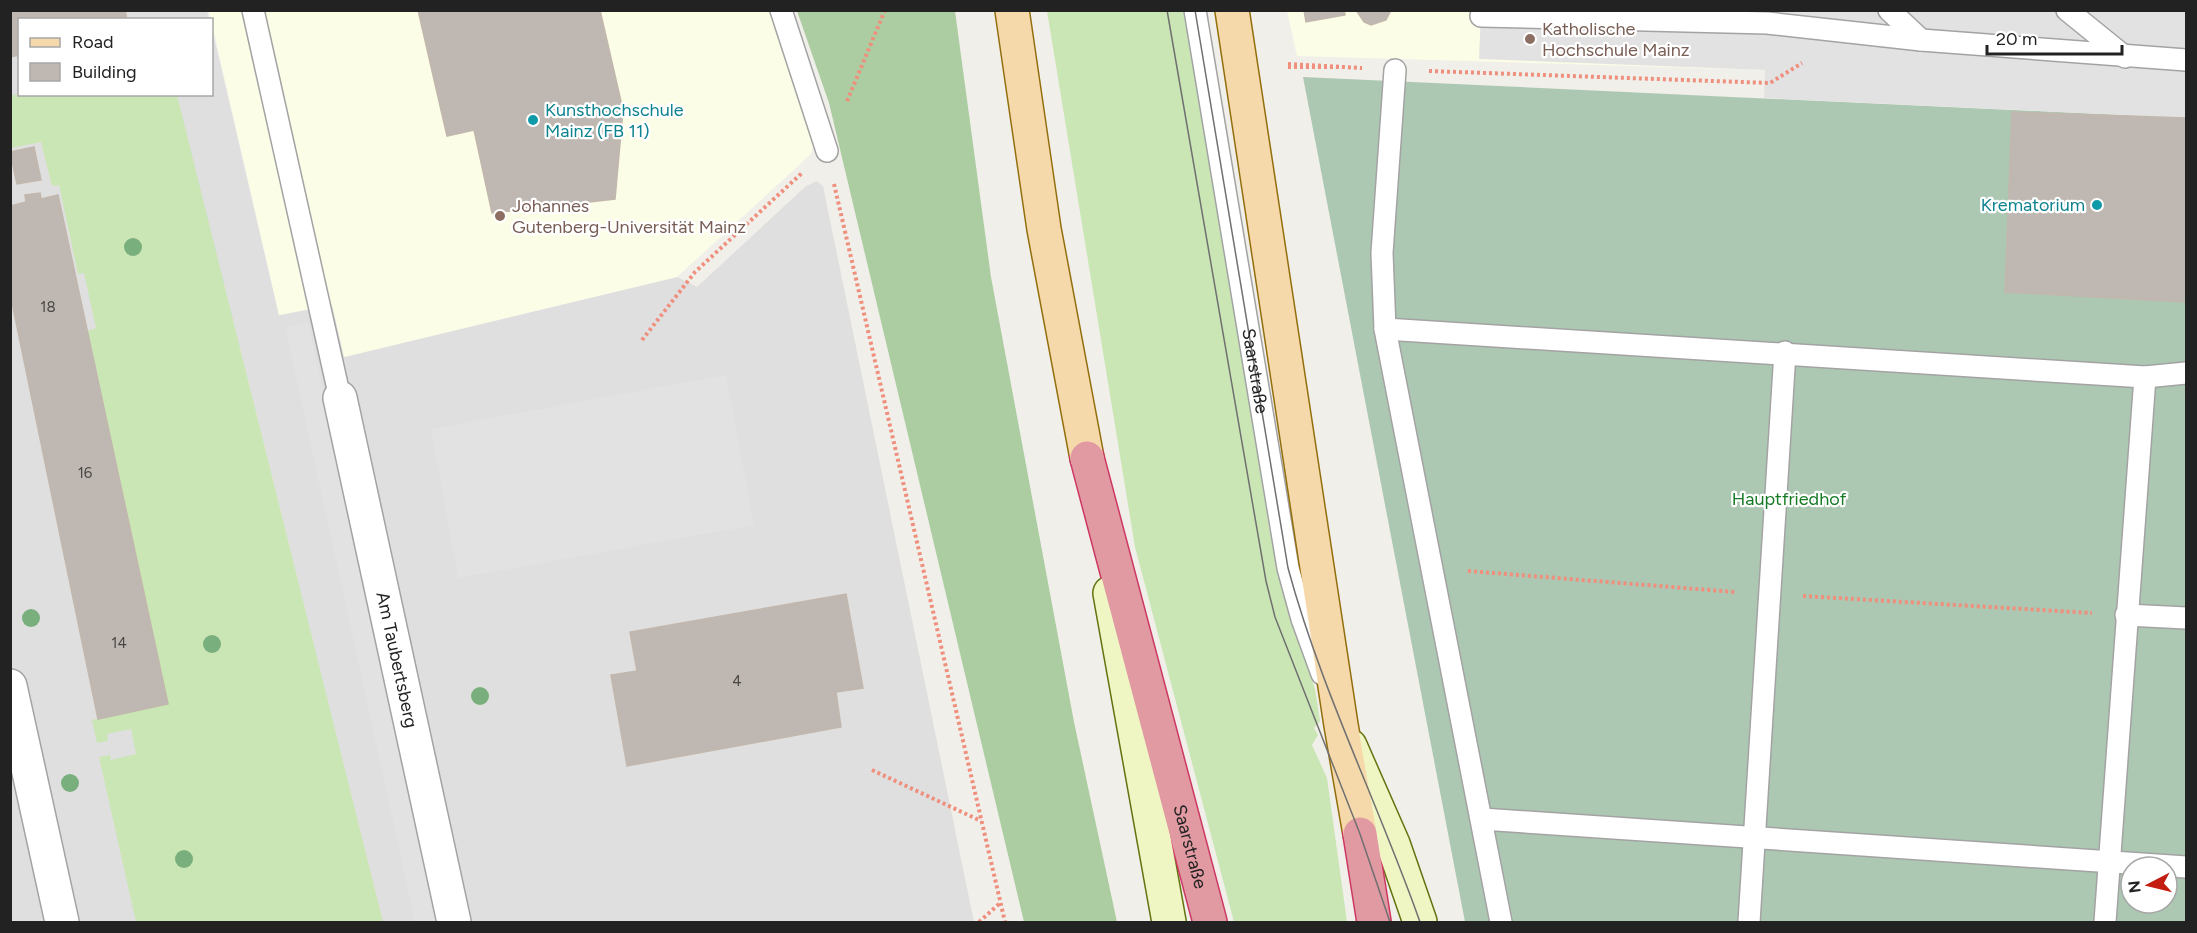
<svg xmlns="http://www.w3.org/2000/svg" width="2197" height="933" font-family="Figtree,sans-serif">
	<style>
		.residential { fill: #e0dfdf }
		.education { fill: #fcfde7 }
		.grass { fill: #cae6b5 }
		.forest { fill: #accda2 }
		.cemetery { fill: #adc8b2; fill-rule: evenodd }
		.parking { fill: #e2e2e2 }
		.building { fill: #bfb8b2; stroke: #c2b7ad; stroke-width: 1.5 }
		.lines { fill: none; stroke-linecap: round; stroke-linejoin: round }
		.lane-casing { stroke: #a3a3a3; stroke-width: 24 }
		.street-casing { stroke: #a3a3a3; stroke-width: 36 }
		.secondary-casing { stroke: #62730f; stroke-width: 36 }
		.primary-casing { stroke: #936e0d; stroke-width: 36 }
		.highway-casing { stroke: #cd3863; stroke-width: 36 }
		.path { stroke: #ef8f7d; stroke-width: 4; stroke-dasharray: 3 3; stroke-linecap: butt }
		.lane { stroke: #fff; stroke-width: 21 }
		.street { stroke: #fff; stroke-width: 33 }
		.secondary { stroke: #f0f5c4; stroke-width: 33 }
		.primary { stroke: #f5d9ab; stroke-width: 33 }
		.highway { stroke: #e199a2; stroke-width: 33 }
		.tram { stroke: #707070; stroke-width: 1.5 }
		.tree { fill: #79af7d }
		.education-dot { fill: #8d6e63; stroke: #fff; stroke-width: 2 }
		.culture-dot { fill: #0f9aa8; stroke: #fff; stroke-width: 2 }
		.labels { text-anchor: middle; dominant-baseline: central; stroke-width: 4.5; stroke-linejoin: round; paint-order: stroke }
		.number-label { font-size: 15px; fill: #494846 }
		.education-label { font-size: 18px; fill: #785e54; stroke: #fff; text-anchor: start }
		.culture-label { font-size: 18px; fill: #0d838f; stroke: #fff; text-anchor: start }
		.street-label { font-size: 18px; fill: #222; stroke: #fff }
		.park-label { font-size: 18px; fill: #167a24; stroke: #fff }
	</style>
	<rect width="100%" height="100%" fill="#f1efea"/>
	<!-- residential -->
	<polygon class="residential" points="10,11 207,11 209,19 20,20 20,94 212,94 212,29 279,315 332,305 345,357 677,277 697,287 806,186 817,181 823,186 974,922 11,922"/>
	<!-- education -->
	<g class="education">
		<polygon points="209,11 776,11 812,121 814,145 810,155 677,277 344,357 332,305 279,315"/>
		<polygon points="1287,11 1768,11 1766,70 1297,56"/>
	</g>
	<!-- grass -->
	<g class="grass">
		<polygon points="1047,11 1183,11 1224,231 1269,527 1281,586 1315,689 1320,721 1314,728 1318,735 1312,745 1327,778 1347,922 1234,922 1135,547"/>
		<polygon points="19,94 177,95 383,922 136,922 99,757 110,755 111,760 136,754 131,729 107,734 108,741 97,743 92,720 168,703 88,331 96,328 84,273 78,274 59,185 52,186 41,142 11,148 10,96"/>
	</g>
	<!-- forest -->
	<polygon class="forest" points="797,11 955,11 991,277 1074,722 1117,922 1024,922 829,103"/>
	<!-- cemetery -->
	<path class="cemetery" d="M1303 77 2186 118V922H1465ZM2131 867H2167V903H2131Z"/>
	<!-- parking -->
	<g class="parking">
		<polygon points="1481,11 2186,11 2186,118 1764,98 1765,70 1479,59"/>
		<polygon points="308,322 439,922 415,922 285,327"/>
		<polygon points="726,375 754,525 458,578 431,429"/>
	</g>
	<!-- building -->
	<g class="building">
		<polygon points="10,10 125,10 127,20 20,20 20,55 10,57"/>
		<polygon points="418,10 600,10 623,110 615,199 492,213 474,130 447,136"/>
		<polygon points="1304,10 1344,10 1345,15 1306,22"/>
		<polygon points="1356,10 1391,10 1386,20 1371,25 1364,22"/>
		<polygon points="2012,112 2186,118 2186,302 2005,292"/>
		<polygon points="34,147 41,180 17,184 10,152"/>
		<polygon points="40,193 41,199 58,195 168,704 98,719 10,293 10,206 26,202 25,195"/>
		<polygon points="846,594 863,688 836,692 841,727 627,766 611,675 637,671 630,632"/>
	</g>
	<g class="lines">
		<defs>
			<g id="lane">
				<polyline points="253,10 340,398"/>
				<polyline points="781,10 827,151"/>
				<path id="s1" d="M1195 10 1288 568 1302 619 1322 674"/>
				<polyline points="1889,10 1921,40"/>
				<polyline points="2067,10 2125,57"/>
				<polyline points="1481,16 1767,23 1921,40 2186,60"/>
				<polyline points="1395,70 1382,253 1385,329 1501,922"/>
				<polyline points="1385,329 2145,377 2186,373"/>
				<polyline points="2126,615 2186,618"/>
				<polyline points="1482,819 2186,867"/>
				<polyline points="1749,922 1785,352"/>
				<polyline points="2105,922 2145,377"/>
			</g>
			<g id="street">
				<path id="s2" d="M340 398 454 922"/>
				<polyline points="10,686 62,922"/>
			</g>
			<g id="secondary">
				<polyline points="1110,593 1169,922"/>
				<polyline points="1350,746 1393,844 1420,922"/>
			</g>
			<g id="primary">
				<polyline points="1012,10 1044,229 1087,458"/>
				<polyline points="1232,10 1341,725 1360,834"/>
			</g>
			<g id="highway">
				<path id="s3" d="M1087 458 1210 922"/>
				<polyline points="1360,834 1374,922"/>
			</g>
		</defs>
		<!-- lane casing -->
		<use href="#lane" class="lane-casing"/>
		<!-- street casing -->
		<use href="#street" class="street-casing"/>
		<!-- secondary casing -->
		<use href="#secondary" class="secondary-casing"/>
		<!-- primary casing -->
		<use href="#primary" class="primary-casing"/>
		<!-- highway casing -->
		<use href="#highway" class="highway-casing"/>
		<!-- path -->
		<g class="path">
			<polyline points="1288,64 1362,68"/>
			<polyline points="1288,67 1341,67"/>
			<polyline points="1429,71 1770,83 1802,63"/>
			<polyline points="847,101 885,10"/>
			<polyline points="834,184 1005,922"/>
			<polyline points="642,340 695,272 803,172"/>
			<polyline points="1468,571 1735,592"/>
			<polyline points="1803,596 2092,613"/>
			<polyline points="872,770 981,821"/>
			<polyline points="979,922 1000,903"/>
		</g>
		<!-- lane -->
		<use href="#lane" class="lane"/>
		<!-- street -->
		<use href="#street" class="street"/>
		<!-- secondary -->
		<use href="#secondary" class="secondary"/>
		<!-- primary -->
		<use href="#primary" class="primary"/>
		<!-- highway -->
		<use href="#highway" class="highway"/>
		<!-- tram -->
		<g class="tram">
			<polyline points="1167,10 1266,581 1275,617 1360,834 1390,922"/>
			<path d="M1195 10 1288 568C1321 690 1378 803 1420 922"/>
		</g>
	</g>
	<!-- trees -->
	<g class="tree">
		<circle cx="133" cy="247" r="9"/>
		<circle cx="31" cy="618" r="9"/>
		<circle cx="212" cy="644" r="9"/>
		<circle cx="480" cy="696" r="9"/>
		<circle cx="70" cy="783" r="9"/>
		<circle cx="184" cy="859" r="9"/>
	</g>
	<!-- markers -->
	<g class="education-dot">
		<circle cx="1530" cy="39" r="6"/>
		<circle cx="500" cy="216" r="6"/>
	</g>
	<g class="culture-dot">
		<circle cx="533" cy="120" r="6"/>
		<circle cx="2097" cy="205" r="6"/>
	</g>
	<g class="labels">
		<!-- number labels -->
		<g class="number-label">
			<text x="48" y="307">18</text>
			<text x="85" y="473">16</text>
			<text x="119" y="643">14</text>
			<text x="737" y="681">4</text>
		</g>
		<!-- education labels -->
		<g class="education-label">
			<text x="1542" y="29">Katholische<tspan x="1542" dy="21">Hochschule Mainz</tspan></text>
			<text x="512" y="206">Johannes<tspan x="512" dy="21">Gutenberg-Universität Mainz</tspan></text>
		</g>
		<!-- culture labels -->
		<g class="culture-label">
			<text x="545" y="110">Kunsthochschule<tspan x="545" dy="21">Mainz (FB 11)</tspan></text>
			<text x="2085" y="205" text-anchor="end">Krematorium</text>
		</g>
		<!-- street labels -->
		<g class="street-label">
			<text stroke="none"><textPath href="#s1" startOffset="366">Saarstraße</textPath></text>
			<text stroke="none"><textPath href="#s2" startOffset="268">Am Taubertsberg</textPath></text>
			<text stroke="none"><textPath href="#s3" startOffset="402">Saarstraße</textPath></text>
		</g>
		<!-- park labels -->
		<g class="park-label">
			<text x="1789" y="499">Hauptfriedhof</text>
		</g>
	</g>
	<!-- border -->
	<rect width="2197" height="933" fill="none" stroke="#222222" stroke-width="24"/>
	<!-- legend -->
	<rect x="18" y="18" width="195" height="78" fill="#ffffff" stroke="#a7a7a7" stroke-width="1.5"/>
	<rect x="30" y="38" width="30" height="9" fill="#f5d9ab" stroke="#a7a7a7" stroke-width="1.5"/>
	<text x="72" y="48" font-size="18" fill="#222222">Road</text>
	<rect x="30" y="63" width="30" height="18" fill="#bfb8b2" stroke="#a7a7a7" stroke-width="1.5"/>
	<text x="72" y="78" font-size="18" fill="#222222">Building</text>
	<!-- north arrow -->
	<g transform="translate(2149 885) rotate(263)"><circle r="28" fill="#ffffff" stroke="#a7a7a7" stroke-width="1.5"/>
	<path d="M0-4.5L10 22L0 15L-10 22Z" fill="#c31c11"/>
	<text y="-9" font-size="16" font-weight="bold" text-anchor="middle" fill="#222222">N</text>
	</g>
	<!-- scale -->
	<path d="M1987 45v9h135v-9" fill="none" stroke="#222222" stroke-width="3"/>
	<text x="1996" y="45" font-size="18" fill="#222222" stroke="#ffffff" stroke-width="4.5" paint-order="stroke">20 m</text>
</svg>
